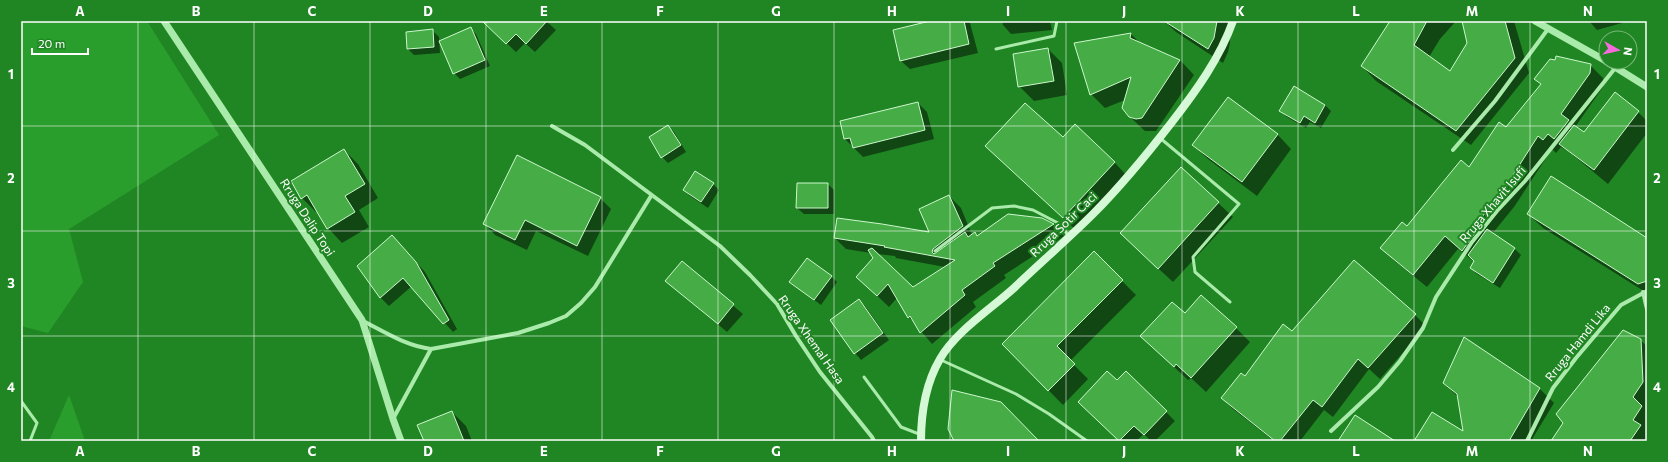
<svg xmlns="http://www.w3.org/2000/svg" width="1668" height="462" font-family="Commissioner,sans-serif">
	<style>
		.green { fill: #2a9e2c }
		.shadow { fill: #0007; fill-rule: evenodd }
		.building { fill: #45ac46; stroke: #cef7ce }
		.lines { fill: none; stroke-linecap: round; stroke-linejoin: round }
		.service { stroke: #aaeaaa; stroke-width: 3 }
		.minor { stroke: #aaeaaa; stroke-width: 4 }
		.tertiary { stroke: #aaeaaa; stroke-width: 7 }
		.secondary { stroke: #d5f8d6; stroke-width: 8 }
		.grid { fill: none; stroke: #fff; stroke-width: 1; stroke-opacity: 0.55 }
		.labels { text-anchor: middle; dominant-baseline: central; stroke-width: 4; stroke-linejoin: round; paint-order: stroke }
		.street-label { font-size: 12px; fill: #fff; stroke: #208623 }
		.neatline { fill: none; stroke: #fff; stroke-width: 1.5 }
		.grid-label { font-size: 13px; text-anchor: middle; font-weight: bold; fill: #fff }
	</style>
	<rect width="100%" height="100%" fill="#208623"/>
	<!-- green -->
	<g class="green">
		<polygon points="21,21 147,21 219,135 69,229 83,282 48,333 21,326"/>
		<polygon points="69,395 85,441 49,441"/>
	</g>
	<!-- shadow -->
	<g class="shadow">
		<polygon points="483,21 546,21 556,30 535,52 525,43 516,52"/>
		<polygon points="934,21 968,21 970,23 978,53 910,69 901,61"/>
		<polygon points="1002,21 1050,21 1052,30 1011,34 1003,25"/>
		<polygon points="1164,21 1228,21 1230,43 1228,52 1223,63 1176,32"/>
		<polygon points="1391,21 1456,21 1440,39 1429,57 1450,72 1468,43 1463,21 1514,21 1529,73 1471,145 1376,81 1362,66"/>
		<polygon points="1589,21 1629,21 1597,30"/>
		<polygon points="470,28 476,34 490,66 460,79 454,73"/>
		<polygon points="432,30 439,37 440,53 414,55 408,49 407,33"/>
		<polygon points="1131,34 1140,43 1180,60 1194,75 1156,131 1145,131 1130,117 1125,100 1105,108 1091,94 1075,44"/>
		<polygon points="1048,49 1062,63 1067,95 1034,101 1019,86"/>
		<polygon points="1590,65 1603,78 1603,87 1575,127 1584,134 1638,112 1647,121 1647,133 1608,184 1568,151 1561,147 1556,153 1552,149 1514,207 1492,234 1515,249 1521,255 1500,288 1477,274 1471,268 1475,262 1458,249 1427,287 1395,261 1382,248 1407,228 1469,169 1507,128 1541,85 1536,79"/>
		<polygon points="918,103 927,112 934,139 863,157 845,139"/>
		<polygon points="1325,105 1331,111 1321,128 1310,122 1306,128 1287,117 1281,111"/>
		<polygon points="668,126 674,132 686,152 668,163 662,157"/>
		<polygon points="1277,134 1291,149 1257,196 1208,159 1193,145"/>
		<polygon points="1063,139 1114,162 1128,177 1078,232 986,146"/>
		<polygon points="344,150 358,164 378,198 359,210 369,227 342,243 328,228 318,212 316,212 302,198"/>
		<polygon points="1181,168 1233,217 1173,282 1135,247"/>
		<polygon points="696,172 713,184 719,190 708,208 690,196 684,190"/>
		<polygon points="828,184 834,190 834,214 804,214 797,208"/>
		<path d="M949 196 961 208 972 235 975 233 978 236 1041 219 1053 225 1064 236 1004 275 1006 278 973 302 976 307 932 344 909 317 897 298 889 307 869 288 874 258 871 253 846 249 835 238 931 233ZM877 254 895 256 896 258 945 267 913 288Z"/>
		<polygon points="600,198 611,209 588,256 536,231 527,250 495,235 484,223"/>
		<polygon points="1528,214 1647,239 1647,293 1543,228"/>
		<polygon points="392,236 425,272 457,329 453,332 412,286 389,306 380,297"/>
		<polygon points="1094,253 1136,295 1070,361 1088,379 1063,405 1003,344"/>
		<polygon points="682,262 743,314 727,332 667,281"/>
		<polygon points="831,276 837,282 821,305 791,282"/>
		<polygon points="859,300 865,306 889,340 861,360 855,353 831,320"/>
		<polygon points="1185,315 1236,328 1250,342 1206,392 1191,378 1188,380 1156,350"/>
		<polygon points="1415,315 1426,326 1380,379 1369,369 1333,417 1324,410 1300,441 1274,441 1233,409 1222,398 1245,377"/>
		<polygon points="1640,340 1647,346 1647,441 1552,441 1564,423"/>
		<polygon points="1117,382 1166,412 1175,421 1155,441 1151,441 1144,434 1136,441 1120,441 1079,402"/>
		<polygon points="1444,383 1539,388 1554,403 1531,441 1415,441 1464,433 1458,397"/>
		<polygon points="452,412 466,426 472,441 425,441"/>
	</g>
	<!-- building -->
	<g class="building">
		<polygon points="482,21 547,21 526,44 516,34 506,44"/>
		<polygon points="930,21 964,21 969,44 900,61 893,30"/>
		<polygon points="1164,21 1217,21 1214,38 1208,49"/>
		<polygon points="1390,21 1427,21 1414,45 1450,71 1467,43 1462,21 1505,21 1515,58 1456,131 1361,66"/>
		<polygon points="471,27 485,60 453,74 439,41"/>
		<polygon points="433,29 434,47 407,49 406,32"/>
		<polygon points="1131,33 1130,38 1180,60 1142,118 1136,119 1129,117 1122,108 1131,77 1090,95 1074,43"/>
		<polygon points="1048,48 1054,81 1018,87 1013,54"/>
		<polygon points="1556,56 1591,64 1590,73 1561,114 1569,120 1554,139 1548,134 1543,140 1538,136 1501,194 1477,223 1481,225 1462,251 1445,236 1413,275 1380,248 1402,222 1407,226 1461,160 1469,167 1499,122 1506,127 1541,84 1534,79 1550,59 1555,60"/>
		<polygon points="1294,86 1325,105 1315,123 1304,116 1300,123 1279,111"/>
		<polygon points="1615,92 1639,111 1594,170 1559,144 1574,125 1584,132"/>
		<polygon points="1228,97 1278,134 1242,182 1192,145"/>
		<polygon points="918,102 925,130 853,148 850,138 844,139 840,121"/>
		<polygon points="1025,103 1063,137 1075,124 1115,162 1063,218 985,146"/>
		<polygon points="668,125 681,145 661,158 649,137"/>
		<polygon points="344,149 365,184 345,196 355,212 327,229 307,195 301,199 291,181"/>
		<polygon points="517,155 601,197 577,246 525,220 515,240 483,224"/>
		<polygon points="1181,167 1219,202 1158,269 1120,233"/>
		<polygon points="695,171 714,183 701,202 683,190"/>
		<polygon points="1551,176 1647,238 1647,281 1638,284 1527,214"/>
		<polygon points="797,183 828,183 828,208 796,208"/>
		<polygon points="949,195 963,226 933,249 932,252 934,254 965,232 968,237 975,232 977,236 1008,214 1042,218 1054,224 993,263 995,266 962,290 965,295 920,333 910,316 908,318 888,284 877,296 856,277 873,258 868,250 872,248 913,287 955,260 884,247 885,246 834,238 837,218 882,224 929,232 919,209"/>
		<polygon points="1487,229 1515,248 1493,283 1470,268 1474,261 1468,255"/>
		<polygon points="392,235 416,262 449,320 443,324 403,278 380,298 357,266"/>
		<polygon points="1094,251 1123,280 1057,346 1075,364 1048,391 1002,344"/>
		<polygon points="807,258 832,276 814,300 789,282"/>
		<polygon points="1354,260 1416,314 1368,368 1358,359 1322,407 1313,400 1280,441 1275,441 1221,398 1241,373 1245,376 1283,324 1292,331"/>
		<polygon points="682,261 734,304 718,324 665,281"/>
		<polygon points="1201,295 1237,327 1191,378 1176,364 1174,367 1140,336 1172,302 1185,313"/>
		<polygon points="859,299 883,333 854,354 830,320"/>
		<polygon points="1623,330 1641,339 1643,382 1633,397 1642,406 1633,420 1641,425 1630,441 1551,441 1563,423 1556,414"/>
		<polygon points="1464,337 1540,388 1509,441 1414,441 1432,412 1463,431 1457,394 1443,383"/>
		<polygon points="1107,371 1117,380 1126,371 1167,411 1144,435 1134,426 1119,441 1078,402"/>
		<polygon points="952,390 1001,402 1039,441 954,441 948,429"/>
		<polygon points="452,411 464,441 424,441 417,425"/>
		<polygon points="1355,415 1395,441 1338,441"/>
	</g>
	<g class="lines">
		<!-- service -->
		<g class="service">
			<polyline points="996,49 1054,36 1057,21"/>
			<polyline points="1160,138 1239,204 1193,257 1195,272 1230,302"/>
			<polyline points="935,251 992,208 1014,206 1033,210 1058,223 1069,236"/>
			<polyline points="941,360 1016,394 1049,414 1087,441"/>
			<polyline points="864,377 901,427 919,434"/>
			<polyline points="21,401 37,423 30,441"/>
		</g>
		<!-- minor -->
		<g class="minor">
			<polyline points="552,126 585,145 720,246 750,275 777,304 796,336 820,372 872,437 874,441"/>
			<polyline points="1453,150 1495,101 1548,29"/>
			<polyline points="1643,292 1647,309"/>
			<path d="M363 321C385 332 406 346 431 349L518 333 549 323 566 316 581 303 595 287 651 196"/>
			<polyline points="393,419 431,349"/>
			<polyline points="1331,431 1378,387 1400,361 1423,328 1436,297 1472,242 1497,211 1525,181 1616,67"/>
			<polyline points="1527,441 1553,388 1576,358 1621,305 1647,291"/>
		</g>
		<!-- tertiary -->
		<g class="tertiary">
			<polyline points="164,21 362,320 393,419 401,441"/>
			<polyline points="1535,21 1606,61"/>
			<polyline points="1607,62 1647,87"/>
		</g>
		<!-- secondary -->
		<path class="secondary" d="M921 441C921 414 926 383 940 359 955 332 991 309 1014 288 1040 263 1068 239 1093 214 1122 185 1148 153 1172 122 1196 91 1220 58 1233 21"/>
	</g>
	<!-- grid -->
	<path class="grid" d="M138 21V441M254 21V441M370 21V441M486 21V441M602 21V441M718 21V441M834 21V441M950 21V441M1066 21V441M1182 21V441M1298 21V441M1414 21V441M1530 21V441M21 126H1647M21 231H1647M21 336H1647"/>
	<g class="labels">
		<!-- street labels -->
		<g class="street-label">
			<text transform="translate(1492 204) rotate(-50)">Rruga Xhavit Isufi</text>
			<text transform="translate(308 217) rotate(57)">Rruga Dalip Topi</text>
			<text transform="translate(1063 224) rotate(-44)">Rruga Sotir Caci</text>
			<text transform="translate(812 339) rotate(55)">Rruga Xhemal Hasa</text>
			<text transform="translate(1577 342) rotate(-51)">Rruga Hamdi Lika</text>
		</g>
	</g>
	<!-- border -->
	<rect width="1668" height="462" fill="none" stroke="#208623" stroke-width="44"/>
	<!-- north arrow -->
	<g transform="translate(1618 50) rotate(98)"><circle r="19" fill="#208623" stroke="#79b67b"/>
	<path d="M0-3L7 15L0 10L-7 15Z" fill="#f76ade"/>
	<text y="-6" font-size="11" font-weight="bold" text-anchor="middle" fill="#ffffff">N</text>
	</g>
	<!-- scale -->
	<path d="M32 48v6h56v-6" fill="none" stroke="#ffffff" stroke-width="2"/>
	<text x="38" y="48" font-size="12" fill="#ffffff" stroke="#208623" stroke-width="3" paint-order="stroke">20 m</text>
	<rect x="22" y="22" width="1624" height="418" class="neatline"/>
	<g class="grid-label">
		<text x="80" y="16">A</text>
		<text x="196" y="16">B</text>
		<text x="312" y="16">C</text>
		<text x="428" y="16">D</text>
		<text x="544" y="16">E</text>
		<text x="660" y="16">F</text>
		<text x="776" y="16">G</text>
		<text x="892" y="16">H</text>
		<text x="1008" y="16">I</text>
		<text x="1124" y="16">J</text>
		<text x="1240" y="16">K</text>
		<text x="1356" y="16">L</text>
		<text x="1472" y="16">M</text>
		<text x="1588" y="16">N</text>
		<text x="11" y="79">1</text>
		<text x="1657" y="79">1</text>
		<text x="11" y="183">2</text>
		<text x="1657" y="183">2</text>
		<text x="11" y="288">3</text>
		<text x="1657" y="288">3</text>
		<text x="11" y="392">4</text>
		<text x="1657" y="392">4</text>
		<text x="80" y="456">A</text>
		<text x="196" y="456">B</text>
		<text x="312" y="456">C</text>
		<text x="428" y="456">D</text>
		<text x="544" y="456">E</text>
		<text x="660" y="456">F</text>
		<text x="776" y="456">G</text>
		<text x="892" y="456">H</text>
		<text x="1008" y="456">I</text>
		<text x="1124" y="456">J</text>
		<text x="1240" y="456">K</text>
		<text x="1356" y="456">L</text>
		<text x="1472" y="456">M</text>
		<text x="1588" y="456">N</text>
	</g>
</svg>
